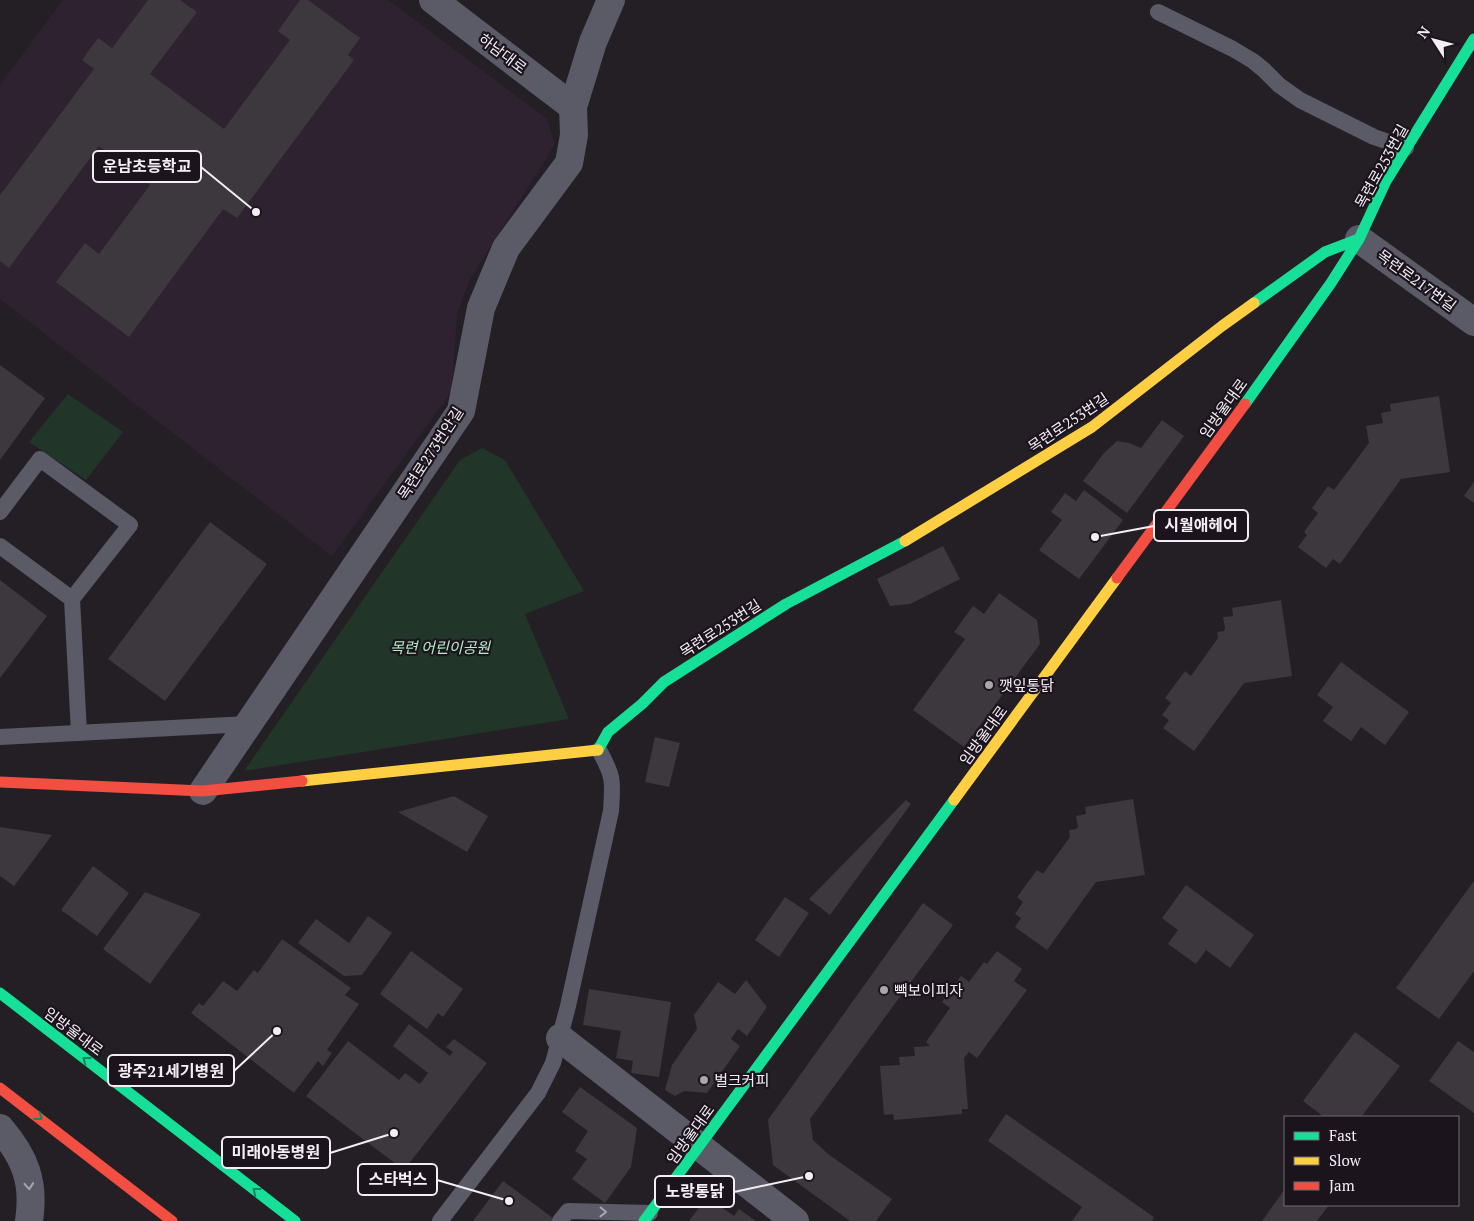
<svg xmlns="http://www.w3.org/2000/svg" width="1474" height="1221" font-family="'PT Serif','Noto Sans KR',serif">
	<style>
		.built { fill: #2f2230 }
		.green { fill: #213528 }
		.building { fill: #3d373e }
		.lines { fill: none; stroke-linecap: round; stroke-linejoin: round }
		.lane { stroke: #5a5b66; stroke-width: 16 }
		.street { stroke: #5a5b66; stroke-width: 28 }
		.fast { stroke: #16e098; stroke-width: 11 }
		.slow { stroke: #ffcf43; stroke-width: 11 }
		.jam { stroke: #f24e42; stroke-width: 11 }
		.oneway { stroke: #198461 }
		.oneway2 { stroke: #a6a4ad }
		.poi-dot { fill: #aba5ac; stroke: #1c141d; stroke-width: 2 }
		.labels { text-anchor: middle; dominant-baseline: central; stroke-width: 4.5; stroke-linejoin: round; paint-order: stroke }
		.street-label { font-size: 15px; fill: #f3edf4; stroke: #1c141d }
		.park-label { font-size: 15px; font-style: italic; fill: #b1ecc4; stroke: #1c141d }
		.poi-label { font-size: 15px; fill: #f3edf4; stroke: #1c141d; text-anchor: start }
		.leader { fill: none; stroke: #f3edf4; stroke-width: 2 }
		.callout-dot { fill: #f3edf4; stroke: #1c141d; stroke-width: 2 }
		.callout { fill: #1c141d; stroke: #f3edf4; stroke-width: 2 }
		.callout-label { font-size: 16px; text-anchor: middle; font-weight: bold; fill: #f3edf4 }
	</style>
	<rect width="100%" height="100%" fill="#241f25"/>
	<!-- built -->
	<polygon class="built" points="63,0 388,0 547,119 555,144 470,279 457,313 452,391 332,556 0,299 0,85"/>
	<!-- green -->
	<g class="green">
		<polygon points="68,394 123,432 86,480 29,442"/>
		<polygon points="482,448 505,460 584,591 525,614 569,719 244,771 460,460"/>
	</g>
	<!-- building -->
	<g class="building">
		<polygon points="148,0 180,0 197,12 150,74 224,129 290,40 278,31 300,0 308,0 360,38 348,55 354,60 237,218 223,209 129,337 56,282 85,243 99,254 150,185 99,146 9,268 0,261 0,195 94,69 82,60 98,38 112,48"/>
		<polygon points="0,365 45,398 0,460"/>
		<polygon points="1439,396 1450,472 1401,479 1340,564 1333,559 1326,568 1298,547 1307,535 1304,532 1318,513 1312,508 1328,486 1334,490 1369,443 1366,426 1383,423 1381,413 1391,411 1390,404"/>
		<polygon points="1162,420 1184,436 1127,513 1083,481 1104,453 1117,441 1129,443 1141,448"/>
		<polygon points="1474,482 1474,503 1464,496"/>
		<polygon points="1084,490 1123,520 1079,579 1039,550 1062,520 1051,512 1065,493 1076,501"/>
		<polygon points="210,522 267,564 165,701 108,659"/>
		<polygon points="943,546 960,579 910,604 890,606 877,579"/>
		<polygon points="0,580 47,616 0,678"/>
		<polygon points="999,593 1037,620 1040,644 964,747 913,710 965,639 954,632 973,606 984,614"/>
		<polygon points="1281,600 1292,676 1244,683 1194,751 1163,728 1169,720 1162,715 1171,703 1165,698 1185,671 1191,676 1218,638 1217,632 1224,631 1225,628 1223,617 1233,616 1232,608"/>
		<polygon points="1341,662 1409,712 1385,745 1361,727 1351,741 1323,721 1333,707 1317,695"/>
		<polygon points="655,737 680,743 669,787 645,782"/>
		<polygon points="454,796 488,816 467,852 398,812"/>
		<polygon points="1133,799 1145,875 1096,882 1047,950 1015,927 1021,918 1015,914 1023,902 1017,897 1037,870 1043,874 1070,837 1069,830 1076,829 1078,827 1076,816 1086,814 1085,807"/>
		<polygon points="906,800 911,804 830,915 809,899"/>
		<polygon points="0,827 52,835 14,886 0,876"/>
		<polygon points="93,866 129,893 97,936 61,910"/>
		<polygon points="1474,881 1474,971 1439,1019 1396,988"/>
		<polygon points="1186,885 1254,935 1230,968 1206,950 1196,964 1168,944 1178,930 1162,918"/>
		<polygon points="145,892 201,914 150,984 103,949"/>
		<polygon points="785,897 809,913 779,957 755,940"/>
		<polygon points="923,903 953,925 810,1119 813,1140 828,1154 892,1199 876,1221 850,1221 773,1165 768,1120"/>
		<polygon points="368,916 392,933 362,975 344,976 298,943 316,919 349,943"/>
		<polygon points="282,939 351,988 345,995 359,1004 327,1050 332,1053 323,1066 318,1061 294,1093 191,1013 199,1003 203,1006 223,981 237,991 254,970 258,973"/>
		<polygon points="411,951 463,989 443,1017 438,1013 427,1029 380,994"/>
		<polygon points="997,951 1022,969 1014,981 1027,990 977,1058 969,1052 964,1058 968,1109 962,1109 962,1114 894,1120 893,1114 884,1115 880,1066 900,1065 899,1057 915,1056 914,1047 930,1046 926,1042 950,1008 942,1002 961,976 969,982 984,962 987,964"/>
		<polygon points="746,980 767,1007 747,1036 738,1029 731,1039 740,1046 707,1093 684,1091 675,1096 665,1090 672,1065 697,1029 694,1015 718,982 735,994"/>
		<polygon points="589,989 671,1002 659,1077 631,1073 633,1061 616,1058 621,1031 583,1025"/>
		<polygon points="409,1024 450,1056 453,1052 446,1047 454,1039 487,1063 404,1170 306,1096 348,1041 399,1080 405,1073 420,1084 428,1073 393,1046"/>
		<polygon points="1355,1032 1400,1066 1361,1117 1324,1117 1303,1101"/>
		<polygon points="1458,1041 1474,1052 1474,1113 1429,1081"/>
		<polygon points="580,1087 637,1128 631,1167 605,1203 572,1179 587,1159 575,1151 588,1131 562,1112"/>
		<polygon points="1006,1114 1154,1217 1152,1221 1072,1221 1082,1207 988,1141"/>
		<polygon points="503,1181 557,1221 473,1221"/>
		<polygon points="1285,1189 1285,1205 1329,1205 1317,1221 1262,1221"/>
		<polygon points="707,1197 734,1216 739,1209 756,1221 689,1221"/>
	</g>
	<g class="lines">
		<!-- lane -->
		<g class="lane">
			<polyline points="1158,12 1233,49 1253,61 1264,70 1279,85 1300,100 1374,137 1406,148"/>
			<polyline points="0,512 40,459 130,525 72,599 79,733"/>
			<polyline points="0,546 72,599"/>
			<polyline points="0,737 248,724"/>
			<path d="M440 1221 538 1093 553 1063 568 1006 611 811C613 781 614 777 599 750"/>
			<polyline points="560,1221 568,1211 650,1213"/>
		</g>
		<!-- street -->
		<g class="street">
			<polyline points="433,0 573,107"/>
			<polyline points="1359,239 1474,322"/>
			<polyline points="203,791 461,411 481,308 506,248 569,163 574,135 573,107 593,42 611,0"/>
			<polyline points="560,1038 795,1221"/>
			<path d="M0 1128C25 1157 35 1182 29 1221"/>
		</g>
		<!-- fast -->
		<g class="fast">
			<polyline points="1254,303 1325,252 1359,239"/>
			<polyline points="1245,404 1331,283 1359,239 1386,181 1474,39"/>
			<polyline points="598,750 608,732 642,704 664,682 786,604 905,541"/>
			<polyline points="0,993 295,1221"/>
			<polyline points="644,1221 954,800"/>
		</g>
		<!-- slow -->
		<g class="slow">
			<polyline points="905,541 1092,427 1222,326 1254,303"/>
			<polyline points="302,781 598,750"/>
			<polyline points="954,800 1117,578"/>
		</g>
		<!-- jam -->
		<g class="jam">
			<polyline points="1117,578 1245,404"/>
			<polyline points="0,782 203,791 302,781"/>
			<polyline points="0,1088 172,1221"/>
		</g>
	</g>
	<!-- one-way arrows -->
	<defs><path id="oneway-chevron" d="M-2-3.5L2.5 0L-2 3.5" fill="none" stroke-width="1.6" stroke-linecap="round" stroke-linejoin="round" transform="scale(1.25)"/></defs>
	<g class="oneway">
		<use href="#oneway-chevron" transform="translate(86 1060) rotate(-143)"/>
		<use href="#oneway-chevron" transform="translate(39 1117) rotate(37)"/>
		<use href="#oneway-chevron" transform="translate(256 1191) rotate(-142)"/>
	</g>
	<g class="oneway2">
		<use href="#oneway-chevron" transform="translate(29 1186) rotate(85)"/>
		<use href="#oneway-chevron" transform="translate(603 1212) rotate(1)"/>
	</g>
	<!-- markers -->
	<g class="poi-dot">
		<circle cx="989" cy="685" r="5"/>
		<circle cx="884" cy="990" r="5"/>
		<circle cx="704" cy="1080" r="5"/>
	</g>
	<g class="labels">
		<!-- street labels -->
		<g class="street-label">
			<text transform="translate(503 53) rotate(37)">하남대로</text>
			<text transform="translate(1381 166) rotate(-61)">목련로253번길</text>
			<text transform="translate(1417 280) rotate(36)">목련로217번길</text>
			<text transform="translate(1223 408) rotate(-54)">임방울대로</text>
			<text transform="translate(1068 422) rotate(-34)">목련로253번길</text>
			<text transform="translate(430 453) rotate(-57)">목련로273번안길</text>
			<text transform="translate(720 628) rotate(-33)">목련로253번길</text>
			<text transform="translate(983 735) rotate(-54)">임방울대로</text>
			<text transform="translate(74 1031) rotate(37)">임방울대로</text>
			<text transform="translate(690 1134) rotate(-54)">임방울대로</text>
		</g>
		<!-- park labels -->
		<g class="park-label">
			<text x="440" y="647">목련 어린이공원</text>
		</g>
		<!-- poi labels -->
		<g class="poi-label">
			<text x="999" y="685">깻잎통닭</text>
			<text x="894" y="990">빽보이피자</text>
			<text x="714" y="1080">벌크커피</text>
		</g>
	</g>
	<!-- callouts -->
	<path class="leader" d="M256 212L201 167M1095 537L1154 526M277 1031L234 1071M394 1133L330 1153M509 1201L437 1180M809 1176L734 1192"/>
	<g class="callout-dot">
		<circle cx="256" cy="212" r="5"/>
		<circle cx="1095" cy="537" r="5"/>
		<circle cx="277" cy="1031" r="5"/>
		<circle cx="394" cy="1133" r="5"/>
		<circle cx="509" cy="1201" r="5"/>
		<circle cx="809" cy="1176" r="5"/>
	</g>
	<g class="callout">
		<rect x="93" y="151" width="108" height="31" rx="5"/>
		<rect x="1154" y="510" width="94" height="31" rx="5"/>
		<rect x="108" y="1055" width="126" height="31" rx="5"/>
		<rect x="222" y="1137" width="108" height="31" rx="5"/>
		<rect x="358" y="1164" width="79" height="31" rx="5"/>
		<rect x="655" y="1176" width="79" height="31" rx="5"/>
	</g>
	<g class="callout-label">
		<text x="147" y="172">운남초등학교</text>
		<text x="1201" y="531">시월애헤어</text>
		<text x="171" y="1077">광주21세기병원</text>
		<text x="276" y="1158">미래아동병원</text>
		<text x="398" y="1185">스타벅스</text>
		<text x="695" y="1197">노랑통닭</text>
	</g>
	<!-- legend -->
	<rect x="1284" y="1116" width="175" height="90" fill="#1c141d" stroke="#726b73"/>
	<rect x="1294" y="1132" width="25" height="8" fill="#16e098" stroke="#726b73"/>
	<text x="1329" y="1141" font-size="15" fill="#f3edf4">Fast</text>
	<rect x="1294" y="1157" width="25" height="8" fill="#ffcf43" stroke="#726b73"/>
	<text x="1329" y="1166" font-size="15" fill="#f3edf4">Slow</text>
	<rect x="1294" y="1182" width="25" height="8" fill="#f24e42" stroke="#726b73"/>
	<text x="1329" y="1191" font-size="15" fill="#f3edf4">Jam</text>
	<!-- north arrow -->
	<g transform="translate(1434 40) rotate(306)" stroke="#1c141d" stroke-width="4" paint-order="stroke">
	<path d="M0-4L9 19L0 12L-9 19Z" fill="#f3edf4"/>
	<text y="-8" font-size="14" font-weight="bold" text-anchor="middle" fill="#f3edf4">N</text>
	</g>
</svg>
